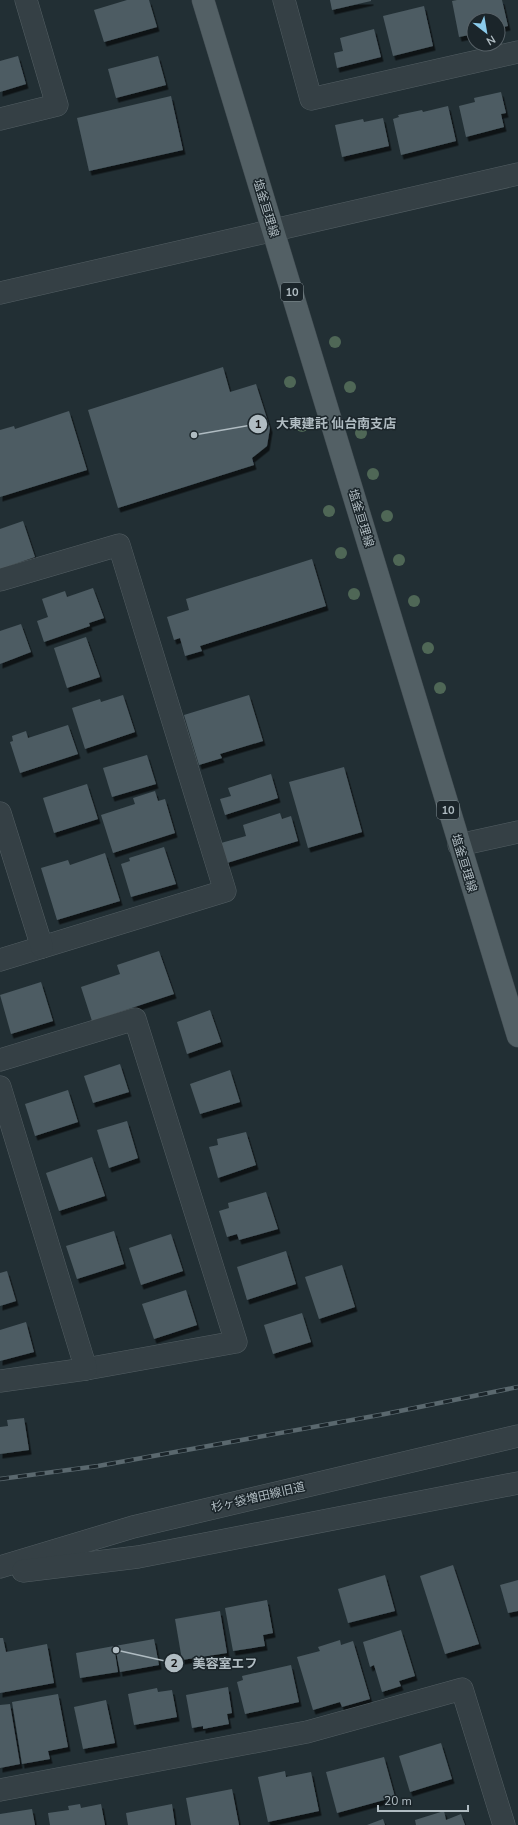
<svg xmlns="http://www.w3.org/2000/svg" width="518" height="1825" font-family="'Nunito Sans','Noto Sans JP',sans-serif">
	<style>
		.building { fill: #4d5c63; filter: url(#shadow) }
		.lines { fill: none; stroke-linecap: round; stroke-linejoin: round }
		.minor-casing { stroke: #535e63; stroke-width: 23 }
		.tertiary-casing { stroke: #535e63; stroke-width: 23 }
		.primary-casing { stroke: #424c52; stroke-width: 23 }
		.minor { stroke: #354045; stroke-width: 22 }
		.tertiary { stroke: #354045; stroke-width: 22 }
		.primary { stroke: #536065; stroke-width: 22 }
		.rail-casing { stroke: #5a686e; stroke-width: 4.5 }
		.rail { stroke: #1b252a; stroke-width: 3; stroke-dasharray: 9; stroke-linecap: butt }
		.tree { fill: #4f6756 }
		.labels { text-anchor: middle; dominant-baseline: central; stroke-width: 3; stroke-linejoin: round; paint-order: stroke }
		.shield { fill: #1b252a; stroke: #838f94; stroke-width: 1 }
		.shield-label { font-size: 11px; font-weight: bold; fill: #b0bcc2 }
		.street-label { font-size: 12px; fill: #b0bcc2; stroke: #1b252a }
		.leader { fill: none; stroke: #b0bcc2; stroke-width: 1.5 }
		.callout-dot { fill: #b0bcc2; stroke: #1b252a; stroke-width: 1.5 }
		.mark-label { font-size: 12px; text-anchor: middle; font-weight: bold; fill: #111 }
		.callout-label { font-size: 13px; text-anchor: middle; font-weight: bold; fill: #b0bcc2; stroke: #1b252a; stroke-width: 3; stroke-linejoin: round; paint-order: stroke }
	</style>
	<defs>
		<filter id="shadow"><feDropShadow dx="2.5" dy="4.5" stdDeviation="0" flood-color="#0009"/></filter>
	</defs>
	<rect width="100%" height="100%" fill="#222f34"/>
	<!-- building -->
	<g class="building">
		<polygon points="127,0 149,0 157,27 104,42 94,10"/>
		<polygon points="330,0 371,0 371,1 332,10"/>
		<polygon points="457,0 502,0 508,26 498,28 498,20 474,20 474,34 459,37 452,1"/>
		<polygon points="424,6 433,46 393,56 383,16"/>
		<polygon points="374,29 381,57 337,68 334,53 343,51 340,38"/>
		<polygon points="18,56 26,84 0,92 0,61"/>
		<polygon points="158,56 166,85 116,98 108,69"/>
		<polygon points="501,92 506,113 501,114 504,127 466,137 459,106 475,102 474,98"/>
		<polygon points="171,96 183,150 89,171 77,118"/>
		<polygon points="448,106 456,141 401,155 393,119 399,117 398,115 422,110 423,112"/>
		<polygon points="383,118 389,146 342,157 335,125 363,119 364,122"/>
		<polygon points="223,367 230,392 256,384 270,428 267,446 252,458 254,465 118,508 88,410"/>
		<polygon points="69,411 87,470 0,497 0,430 14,426 15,429"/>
		<polygon points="23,521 35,557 0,569 0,529"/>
		<polygon points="312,559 326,606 200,646 202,651 185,656 180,638 174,640 167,617 189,610 186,599"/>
		<polygon points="93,588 104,618 89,623 90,626 44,642 37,621 48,617 42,599 65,591 67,597"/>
		<polygon points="21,624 31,652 0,664 0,631"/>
		<polygon points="86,637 100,677 67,688 54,648"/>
		<polygon points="123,695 135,732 85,749 72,708 100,699 101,702"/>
		<polygon points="249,695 263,741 220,754 222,758 199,765 184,715"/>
		<polygon points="68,725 78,754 20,773 10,742 13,741 12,736 26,731 28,738"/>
		<polygon points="147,755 156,784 112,797 103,768"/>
		<polygon points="344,767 362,832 308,848 289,782"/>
		<polygon points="271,774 278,798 225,815 220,799 231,796 228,788"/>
		<polygon points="87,784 98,819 54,833 43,798"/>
		<polygon points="155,791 158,801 165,799 175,833 113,853 101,815 135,804 133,798"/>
		<polygon points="280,813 282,819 291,816 298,841 227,863 221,843 246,836 243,825"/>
		<polygon points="164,847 176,884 131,897 121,864 130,861 129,858"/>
		<polygon points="105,853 120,901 57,920 41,868 68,860 70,865"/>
		<polygon points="159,951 174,994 92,1021 81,987 120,974 117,965"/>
		<polygon points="41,982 53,1021 11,1034 0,995"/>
		<polygon points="210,1010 221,1042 187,1054 177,1022"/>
		<polygon points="120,1064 129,1092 93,1103 84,1076"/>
		<polygon points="230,1070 240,1102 200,1114 190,1084"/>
		<polygon points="68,1090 78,1122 35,1136 25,1104"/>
		<polygon points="127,1121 138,1158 109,1168 97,1130"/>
		<polygon points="246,1132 256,1165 218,1178 209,1147 218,1145 217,1139"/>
		<polygon points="92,1157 105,1196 59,1211 46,1173"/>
		<polygon points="266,1192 278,1229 239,1240 237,1234 227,1237 219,1211 229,1208 228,1203"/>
		<polygon points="114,1231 124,1264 77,1279 66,1246"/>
		<polygon points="171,1234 183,1271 141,1285 129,1248"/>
		<polygon points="286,1251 296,1284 247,1300 237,1267"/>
		<polygon points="342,1265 355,1307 319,1319 305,1277"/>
		<polygon points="7,1271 16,1301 0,1306 0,1273"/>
		<polygon points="186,1290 197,1325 154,1339 142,1304"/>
		<polygon points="302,1313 311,1342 273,1354 264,1325"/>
		<polygon points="26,1322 34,1352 0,1361 0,1330"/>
		<polygon points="24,1418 29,1450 0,1454 0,1427 8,1426 7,1420"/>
		<polygon points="453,1565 479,1644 445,1654 420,1576"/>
		<polygon points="385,1575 395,1611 348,1623 338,1589"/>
		<polygon points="518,1580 518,1611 508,1613 500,1585"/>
		<polygon points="267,1600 273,1633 263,1635 265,1646 233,1651 225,1608"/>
		<polygon points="220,1611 227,1653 182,1660 175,1619"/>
		<polygon points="401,1630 415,1676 399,1681 401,1686 382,1692 374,1665 370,1667 363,1642"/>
		<polygon points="0,1638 3,1638 6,1652 47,1644 54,1683 0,1693"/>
		<polygon points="154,1639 159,1665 120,1672 115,1646"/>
		<polygon points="340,1640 341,1645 353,1641 370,1699 342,1707 340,1702 313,1710 297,1657 320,1651 318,1647"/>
		<polygon points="114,1646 118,1672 80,1678 76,1653"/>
		<polygon points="291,1665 299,1702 245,1714 237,1682 243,1680 242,1676"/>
		<polygon points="228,1687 232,1713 227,1714 229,1724 203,1729 203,1726 192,1728 186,1695"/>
		<polygon points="157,1688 158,1692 172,1690 177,1717 134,1725 128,1694"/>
		<polygon points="58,1694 68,1747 48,1751 50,1759 22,1764 12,1702"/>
		<polygon points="106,1700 115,1743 83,1749 74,1707"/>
		<polygon points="10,1704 20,1764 0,1768 0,1705"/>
		<polygon points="441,1743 452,1779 410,1792 399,1756"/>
		<polygon points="384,1757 395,1797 337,1813 326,1772"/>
		<polygon points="285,1771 286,1777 311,1772 319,1811 268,1822 258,1777"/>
		<polygon points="232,1789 239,1825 191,1825 186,1798"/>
		<polygon points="80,1804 81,1808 101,1804 105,1825 50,1825 48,1813 69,1810 68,1806"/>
		<polygon points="172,1804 175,1825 128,1825 126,1813"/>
		<polygon points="32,1809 35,1825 0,1825 0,1814"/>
		<polygon points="444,1811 446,1820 461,1814 465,1825 416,1825 415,1820"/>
		<polygon points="383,1819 385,1825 367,1825"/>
	</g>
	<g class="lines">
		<defs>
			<g id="minor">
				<polyline points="284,0 311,99 518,52"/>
				<polyline points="0,119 57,105 26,0"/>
				<polyline points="0,580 119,545 225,891 0,960"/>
				<polyline points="0,813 42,947"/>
				<polyline points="0,1060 135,1019 236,1342 86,1369"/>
				<polyline points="0,1087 86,1369 0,1381"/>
				<polyline points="0,1790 307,1732 462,1689 504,1825"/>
			</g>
			<g id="tertiary">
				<polyline points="0,293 518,174"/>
				<polyline points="459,845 518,832"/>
				<polyline points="0,1567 133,1527 518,1436"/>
				<polyline points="23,1571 138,1557 518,1483"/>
			</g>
			<polyline id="primary" points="203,0 518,1036"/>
		</defs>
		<!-- minor casing -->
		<use href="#minor" class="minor-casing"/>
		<!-- tertiary casing -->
		<use href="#tertiary" class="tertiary-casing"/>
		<!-- primary casing -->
		<use href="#primary" class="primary-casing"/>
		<!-- minor -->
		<use href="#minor" class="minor"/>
		<!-- tertiary -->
		<use href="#tertiary" class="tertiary"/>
		<!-- primary -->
		<use href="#primary" class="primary"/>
		<defs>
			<polyline id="rail" points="0,1479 98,1466 385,1414 518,1387"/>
		</defs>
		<!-- rail casing -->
		<use href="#rail" class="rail-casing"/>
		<!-- rail -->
		<use href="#rail" class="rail"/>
	</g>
	<!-- trees -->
	<g class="tree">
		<circle cx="335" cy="342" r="6"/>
		<circle cx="290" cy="382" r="6"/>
		<circle cx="350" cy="387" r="6"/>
		<circle cx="302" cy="426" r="6"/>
		<circle cx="361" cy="433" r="6"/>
		<circle cx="373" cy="474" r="6"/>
		<circle cx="329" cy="511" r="6"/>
		<circle cx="387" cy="516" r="6"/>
		<circle cx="341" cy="553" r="6"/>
		<circle cx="399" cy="560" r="6"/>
		<circle cx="354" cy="594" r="6"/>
		<circle cx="414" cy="601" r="6"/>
		<circle cx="428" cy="648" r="6"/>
		<circle cx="440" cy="688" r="6"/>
	</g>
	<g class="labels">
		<!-- shield labels -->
		<g class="shield">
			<rect x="281" y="283" width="22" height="18" rx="3"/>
			<rect x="437" y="801" width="22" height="18" rx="3"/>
		</g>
		<g class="shield-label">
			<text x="292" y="292">10</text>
			<text x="448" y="810">10</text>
		</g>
		<!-- street labels -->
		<g class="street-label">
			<text transform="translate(266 208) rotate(73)">塩釜亘理線</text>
			<text transform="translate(361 518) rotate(73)">塩釜亘理線</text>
			<text transform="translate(464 863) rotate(73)">塩釜亘理線</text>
			<text transform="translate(258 1497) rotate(-13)">杉ヶ袋増田線旧道</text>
		</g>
	</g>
	<!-- callouts -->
	<path class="leader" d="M194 435L258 424M116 1650L174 1663"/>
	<g class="callout-dot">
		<circle cx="194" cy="435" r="4"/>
		<circle cx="116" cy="1650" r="4"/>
		<circle cx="258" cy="424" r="10"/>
		<circle cx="174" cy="1663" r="10"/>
	</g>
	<g class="mark-label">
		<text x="258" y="428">1</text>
		<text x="174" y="1667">2</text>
	</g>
	<g class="callout-label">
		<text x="336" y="428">大東建託 仙台南支店</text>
		<text x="225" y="1668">美容室エフ</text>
	</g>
	<!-- north arrow -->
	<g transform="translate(486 32) rotate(149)"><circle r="19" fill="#1b252a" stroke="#576167"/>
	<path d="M0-3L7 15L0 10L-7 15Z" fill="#8bcbeb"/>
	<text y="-6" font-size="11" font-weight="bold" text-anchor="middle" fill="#b0bcc2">N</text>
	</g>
	<!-- scale -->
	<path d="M378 1805v6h90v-6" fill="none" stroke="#b0bcc2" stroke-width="2"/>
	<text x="384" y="1805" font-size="12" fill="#b0bcc2" stroke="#1b252a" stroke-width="3" paint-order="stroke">20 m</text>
</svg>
